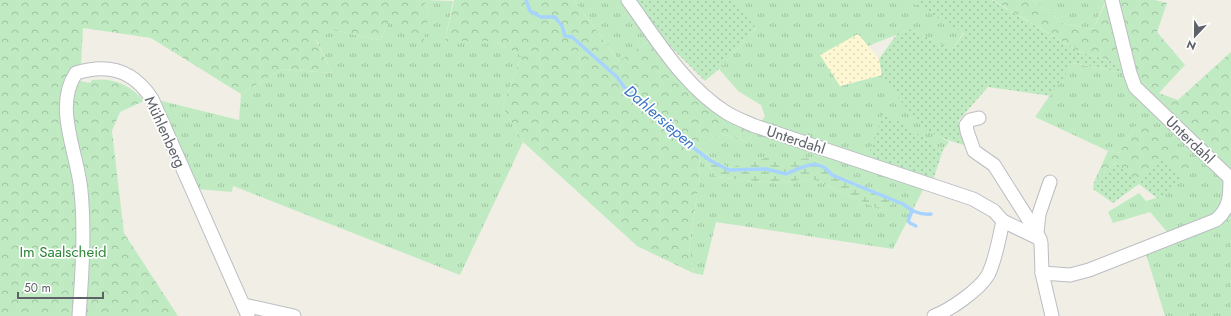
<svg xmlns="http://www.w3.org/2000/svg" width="1231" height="316" font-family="Jost,sans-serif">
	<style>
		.grass { fill: url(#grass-tufts); fill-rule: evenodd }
		.forest { fill: url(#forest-crowns) }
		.wetland { fill: url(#wetland-marsh) }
		.sand { fill: url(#sand-dots) }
		.garden { fill: url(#garden-dots) }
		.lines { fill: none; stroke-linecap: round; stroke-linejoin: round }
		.stream { stroke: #a7d3ff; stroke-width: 3.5 }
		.minor-casing { stroke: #babdc2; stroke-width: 15 }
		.minor { stroke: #fff; stroke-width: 13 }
		.labels { text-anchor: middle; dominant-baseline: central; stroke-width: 3.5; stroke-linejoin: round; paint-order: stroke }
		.street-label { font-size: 15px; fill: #5d6168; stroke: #fff }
		.park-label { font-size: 15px; fill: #2c8736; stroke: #fff }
		.water-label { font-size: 16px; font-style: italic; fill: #3a76c6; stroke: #fff }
	</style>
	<defs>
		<pattern id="grass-tufts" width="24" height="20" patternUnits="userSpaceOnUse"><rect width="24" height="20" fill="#c0ebc2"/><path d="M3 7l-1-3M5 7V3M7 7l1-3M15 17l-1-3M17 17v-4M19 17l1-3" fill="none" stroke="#9fc2a1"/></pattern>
		<pattern id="forest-crowns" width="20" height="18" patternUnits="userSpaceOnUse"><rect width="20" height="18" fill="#c0ebc2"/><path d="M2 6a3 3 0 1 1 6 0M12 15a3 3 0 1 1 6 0" fill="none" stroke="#9fc2a1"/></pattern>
		<pattern id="wetland-marsh" width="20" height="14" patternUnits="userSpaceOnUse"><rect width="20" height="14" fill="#c0ebc2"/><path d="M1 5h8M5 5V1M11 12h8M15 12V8" fill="none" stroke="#9fc2a1"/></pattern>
		<pattern id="sand-dots" width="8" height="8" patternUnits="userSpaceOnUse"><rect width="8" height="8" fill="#fef7d3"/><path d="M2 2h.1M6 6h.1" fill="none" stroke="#dcd6b8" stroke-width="1.8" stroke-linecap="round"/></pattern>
		<pattern id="garden-dots" width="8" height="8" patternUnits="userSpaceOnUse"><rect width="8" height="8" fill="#c0ebc2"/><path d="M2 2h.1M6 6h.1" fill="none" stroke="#9fc2a1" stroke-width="1.8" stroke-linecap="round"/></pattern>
	</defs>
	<rect width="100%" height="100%" fill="#f1efe5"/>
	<!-- grass -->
	<g class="grass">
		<polygon points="424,0 453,1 445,41 494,41 522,56 502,106 523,142 460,275 233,186 232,192 196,189 158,100 239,120 241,94 282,69 332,73 316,39 333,30 380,40 391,18 429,14"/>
		<polygon points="574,0 635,0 658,34 620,62"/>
		<path d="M732 0H917L964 32 952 50 911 29 868 46 858 34 840 86 882 75 926 129 949 142 943 150 883 113 925 186 893 249 716 222 703 275 693 273 689 248 700 176 699 150 719 133 747 142 765 116 761 105 738 91 719 69 756 28ZM699 150 729 168 797 161 807 158 822 163 846 178 896 200 881 210 813 179 773 183 716 177Z"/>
		<polygon points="1033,0 1106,0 1093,29 1062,23"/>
		<polygon points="1072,63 1130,74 1230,178 1224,212 1168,233 1150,212 1113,223 1108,212 1139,193 1146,201 1162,196 1140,119 1119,153 1108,151 1035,117"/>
		<polygon points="1223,222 1231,233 1231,316 1165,316 1145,251"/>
	</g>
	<!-- forest -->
	<g class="forest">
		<path d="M0 0H424L429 14 422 49 391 18 380 40 333 30 316 40 332 73 282 69 241 94 151 38 83 28 81 65 76 80 90 83 92 80C113 77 131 85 144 101L120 112 112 131 124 233 178 316H0Z"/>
		<polygon points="454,0 574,0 619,61 655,37 701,93 756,129 747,142 719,133 699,150 700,176 689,247 693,273 637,246 523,142 502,106 522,56 494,41 445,41"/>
		<polygon points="993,0 1033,0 1062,23 1093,29 1107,0 1155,0 1167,3 1157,32 1185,65 1159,93 1178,100 1231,52 1231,235 1217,220 1230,178 1135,87 1128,66 1080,52"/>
		<polygon points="1140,119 1194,171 1183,180 1161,158 1139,184 1116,162 1094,182 1108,151 1119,153"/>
	</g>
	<!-- wetland -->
	<polygon class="wetland" points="699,150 729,168 769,157 783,162 807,158 822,163 846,178 896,200 891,205 881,210 813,179 773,183 716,177"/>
	<!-- sand -->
	<polygon class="sand" points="858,34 879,59 882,75 840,86 820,55"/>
	<!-- garden -->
	<g class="garden">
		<polygon points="635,0 733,0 756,28 719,69 705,81 658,34"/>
		<polygon points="917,0 992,0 1080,52 1128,66 1130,74 1073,63 1051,96 988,87 958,121 967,140 964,145 947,140 926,130 899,99 882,75 879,59 897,34 911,29 952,50 964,33 914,4"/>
		<polygon points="883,112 943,150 933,180 867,159"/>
		<polygon points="1161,158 1183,180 1162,196 1157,198 1139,184 1113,203 1093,189 1094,182 1116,162 1139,183"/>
	</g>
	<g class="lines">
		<!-- stream -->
		<g class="stream">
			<path d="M526 0 530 11 541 17H555L562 26 565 36 572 37 617 77 624 87 634 94 675 134 711 161 729 170 766 169 786 174C803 167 818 156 832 175L903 204C912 211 919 215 931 214"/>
			<polyline points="912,211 908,221 910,223 916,226"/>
		</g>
		<defs>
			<g id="minor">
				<path d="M628 0C657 40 684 86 727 113 735 118 746 122 755 126L973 199 994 211 1003 221 1040 239"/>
				<polyline points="979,118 970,120 966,125 967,131 974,151 994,165 1037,233"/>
				<polyline points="1050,182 1039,214 1037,233 1041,243 1042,273 1052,316"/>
				<path d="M1042 273 1070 275 1089 270 1216 220C1230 208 1230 196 1230 178L1135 87 1130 73 1112 0"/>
				<polyline points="244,305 294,316"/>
				<path d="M79 316C82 275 85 232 81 191 78 154 53 107 76 73 108 63 133 70 152 99L248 316"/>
				<path d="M934 316C950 310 979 290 988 275 996 259 999 238 1003 221"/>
			</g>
		</defs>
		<!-- minor casing -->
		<use href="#minor" class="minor-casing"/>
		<!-- minor -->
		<use href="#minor" class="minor"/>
	</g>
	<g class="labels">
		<!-- street labels -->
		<g class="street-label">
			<text transform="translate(165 132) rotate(65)">Mühlenberg</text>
			<text transform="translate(796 140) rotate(18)">Unterdahl</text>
			<text transform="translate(1190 140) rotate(44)">Unterdahl</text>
		</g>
		<!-- park labels -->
		<g class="park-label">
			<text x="63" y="252">Im Saalscheid</text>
		</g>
		<!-- water labels -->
		<g class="water-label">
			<text transform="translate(660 117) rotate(41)">Dahlersiepen</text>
		</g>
	</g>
	<!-- north arrow -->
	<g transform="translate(1195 36) rotate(202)" stroke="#ffffff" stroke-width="3" paint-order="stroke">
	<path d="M0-3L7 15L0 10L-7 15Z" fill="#5d6168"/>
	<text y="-6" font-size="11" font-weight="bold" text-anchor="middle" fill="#5d6168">N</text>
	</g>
	<!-- scale -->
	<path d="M18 292v6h85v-6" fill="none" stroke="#5d6168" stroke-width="2"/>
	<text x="24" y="292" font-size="12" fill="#5d6168" stroke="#ffffff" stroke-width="3" paint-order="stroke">50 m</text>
</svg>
